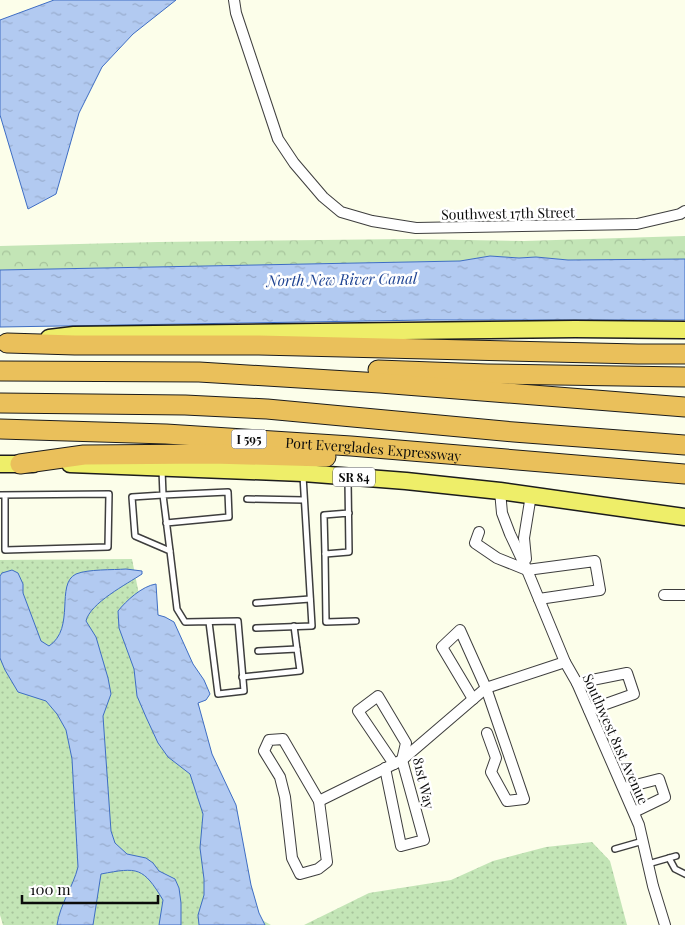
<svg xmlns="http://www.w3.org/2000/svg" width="685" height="925" font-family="'Playfair Display',serif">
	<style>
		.grass { fill: url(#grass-dots) }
		.park { fill: url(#park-crowns) }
		.water { fill: url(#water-ripples); stroke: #3e6dc3 }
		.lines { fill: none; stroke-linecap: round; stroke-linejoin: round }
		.lane-casing { stroke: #3e3e3e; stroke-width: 8 }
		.street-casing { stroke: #3e3e3e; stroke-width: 12 }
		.primary-casing { stroke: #1c1c1c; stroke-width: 19 }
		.highway-casing { stroke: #1c1c1c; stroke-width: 21 }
		.lane { stroke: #fff; stroke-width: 5 }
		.street { stroke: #fff; stroke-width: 10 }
		.primary { stroke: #eeee69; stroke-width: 16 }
		.highway { stroke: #eac05b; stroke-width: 19 }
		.labels { text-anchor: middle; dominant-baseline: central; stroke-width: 5; stroke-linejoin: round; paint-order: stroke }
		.shield { fill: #fff; stroke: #545454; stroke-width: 1 }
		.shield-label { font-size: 12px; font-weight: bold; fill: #0b0b0b }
		.street-label { font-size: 14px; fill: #0b0b0b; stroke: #fff }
		.water-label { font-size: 15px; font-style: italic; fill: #1e4392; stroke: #fff }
	</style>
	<defs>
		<pattern id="grass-dots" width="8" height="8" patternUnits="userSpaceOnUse" patternTransform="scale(1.25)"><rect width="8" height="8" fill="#c3e5b6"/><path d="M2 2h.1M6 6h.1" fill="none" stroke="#a6c39b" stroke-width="1.8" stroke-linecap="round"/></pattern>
		<pattern id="park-crowns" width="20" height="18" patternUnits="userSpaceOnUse" patternTransform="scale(1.25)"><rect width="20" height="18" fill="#c3e5b6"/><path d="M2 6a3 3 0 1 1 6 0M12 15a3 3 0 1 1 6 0" fill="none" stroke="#a6c39b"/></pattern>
		<pattern id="water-ripples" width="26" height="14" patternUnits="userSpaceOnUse" patternTransform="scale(1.25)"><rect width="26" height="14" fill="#b2caf1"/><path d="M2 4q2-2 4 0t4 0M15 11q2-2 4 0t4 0" fill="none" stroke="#98accd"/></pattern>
	</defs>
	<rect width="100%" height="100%" fill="#fcfeea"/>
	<!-- grass -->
	<g class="grass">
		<polygon points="132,559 143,615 249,913 271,925 3,925 0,915 0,560"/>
		<polygon points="592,842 610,861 627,925 304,925 369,893 451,880 493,861 546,847"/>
	</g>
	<!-- park -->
	<polygon class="park" points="685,236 685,259 568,260 536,257 519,258 490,256 460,261 0,270 0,246 158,242 408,239 524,241"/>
	<!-- water -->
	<g class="water">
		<polygon points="54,0 176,0 133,34 102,67 79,113 56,194 28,209 0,115 0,20"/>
		<polygon points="490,256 519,258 536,257 568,260 685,259 685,320 427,320 0,327 0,270 460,261"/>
		<path d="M126 569 142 571V574C127 584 90 603 86 621L96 637 108 678 111 694 103 716 111 831 115 843 127 854 146 858 153 863 159 871 175 879 179 888 181 903V925H159L163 900C143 867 138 867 101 874L93 925H57C60 904 73 887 78 867L72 759 66 730 57 714 46 701 18 692 5 670 0 658V576L2 573 12 570 18 573 23 584V593L41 641 49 646C76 628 55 584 76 574 88 569 113 570 126 569Z"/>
		<path d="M156 584 158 615 165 617 174 622 193 664 204 680 210 694 206 700 198 703 212 754 236 805 251 885 259 913 265 925H199L198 915 204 895V879L200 848 203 814 190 774 168 757 158 743 146 717 137 696 134 669 119 628 118 611C126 601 142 586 156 584Z"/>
	</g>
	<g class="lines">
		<defs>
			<g id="lane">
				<polyline points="162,470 163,495 132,497 135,536 170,551 177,609 185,622 238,621 244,691 218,694 209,622"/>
				<polyline points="348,480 349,552 325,554 324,515 349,513"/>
				<polyline points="0,495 109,494 108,547 5,550 5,495"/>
				<polyline points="247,499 304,500"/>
				<polyline points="166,523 229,517 228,492 163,495 170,551"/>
				<polyline points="325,554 326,622 356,621"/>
				<polyline points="256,603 310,599"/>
				<polyline points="294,626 297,649"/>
				<polyline points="256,628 312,626 303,476"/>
				<polyline points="242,677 300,671 297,649 258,651"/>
				<polyline points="615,849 643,841"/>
				<polyline points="669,858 675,869 685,874"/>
				<polyline points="648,864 676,856"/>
			</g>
			<g id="street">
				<polyline points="234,0 236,13 278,139 294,163 323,197 341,212 372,221 416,228 637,224 680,214 685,211"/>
				<polyline points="500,491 502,513 510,534 527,570 565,662 577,683 639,825 653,886 665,925"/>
				<polyline points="479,532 475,543 497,558 527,570 595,561 600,590 539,599"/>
				<polyline points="526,559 524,538 531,495"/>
				<polyline points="664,595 685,595"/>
				<polyline points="577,683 627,673 634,694 589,710"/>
				<polyline points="473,699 442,647 460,630 486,688 524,799 507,801 491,772 496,758 487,733"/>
				<polygon points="283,739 319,801 327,862 318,869 300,874 292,858 285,797 280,777 264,751 269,740"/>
				<polyline points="385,768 401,846 424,840 402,760 406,743 378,696 358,711 394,764"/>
				<polyline points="624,788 659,779 665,797 634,812"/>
				<polyline points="319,801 402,760 486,688 565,662"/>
			</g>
			<g id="primary">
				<polyline points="49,338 74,335 575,329 685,330"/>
				<polyline points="0,464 33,464"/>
				<polyline points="70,464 303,473 406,481 500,491 685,517"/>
			</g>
			<g id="highway">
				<polyline points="7,343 75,345 259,345 638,354 685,354"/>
				<polyline points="378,370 487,374 685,377"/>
				<polyline points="0,371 199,372 380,383 685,407"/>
				<polyline points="0,403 185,405 267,409 514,432 685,445"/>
				<path id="s1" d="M0 429 166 434 351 446 685 474"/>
				<polyline points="20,464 84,455 212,454 326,457"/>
			</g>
		</defs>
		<!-- lane casing -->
		<use href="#lane" class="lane-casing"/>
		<!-- street casing -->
		<use href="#street" class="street-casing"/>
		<!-- primary casing -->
		<use href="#primary" class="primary-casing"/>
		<!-- highway casing -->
		<use href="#highway" class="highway-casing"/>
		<!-- lane -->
		<use href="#lane" class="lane"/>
		<!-- street -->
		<use href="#street" class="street"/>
		<!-- primary -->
		<use href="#primary" class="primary"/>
		<!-- highway -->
		<use href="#highway" class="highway"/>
	</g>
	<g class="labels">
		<!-- shield labels -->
		<g class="shield">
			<rect x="231.5" y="429.5" width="35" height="19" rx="4"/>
			<rect x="333" y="467.5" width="42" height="19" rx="4"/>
		</g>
		<g class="shield-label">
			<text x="249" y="439">I 595</text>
			<text x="354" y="477">SR 84</text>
		</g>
		<!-- street labels -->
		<g class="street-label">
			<text transform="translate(508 213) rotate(-1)">Southwest 17th Street</text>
			<text stroke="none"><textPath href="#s1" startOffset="374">Port Everglades Expressway</textPath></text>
			<text transform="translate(616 739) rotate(66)">Southwest 81st Avenue</text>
			<text transform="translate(424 783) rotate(77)">81st Way</text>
		</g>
		<!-- water labels -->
		<g class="water-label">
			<text transform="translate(342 279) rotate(-1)">North New River Canal</text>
		</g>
	</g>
	<!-- scale -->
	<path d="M22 895v8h136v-8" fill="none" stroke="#0b0b0b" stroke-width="2.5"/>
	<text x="30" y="895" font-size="15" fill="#0b0b0b" stroke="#ffffff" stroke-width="4" paint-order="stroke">100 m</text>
</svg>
